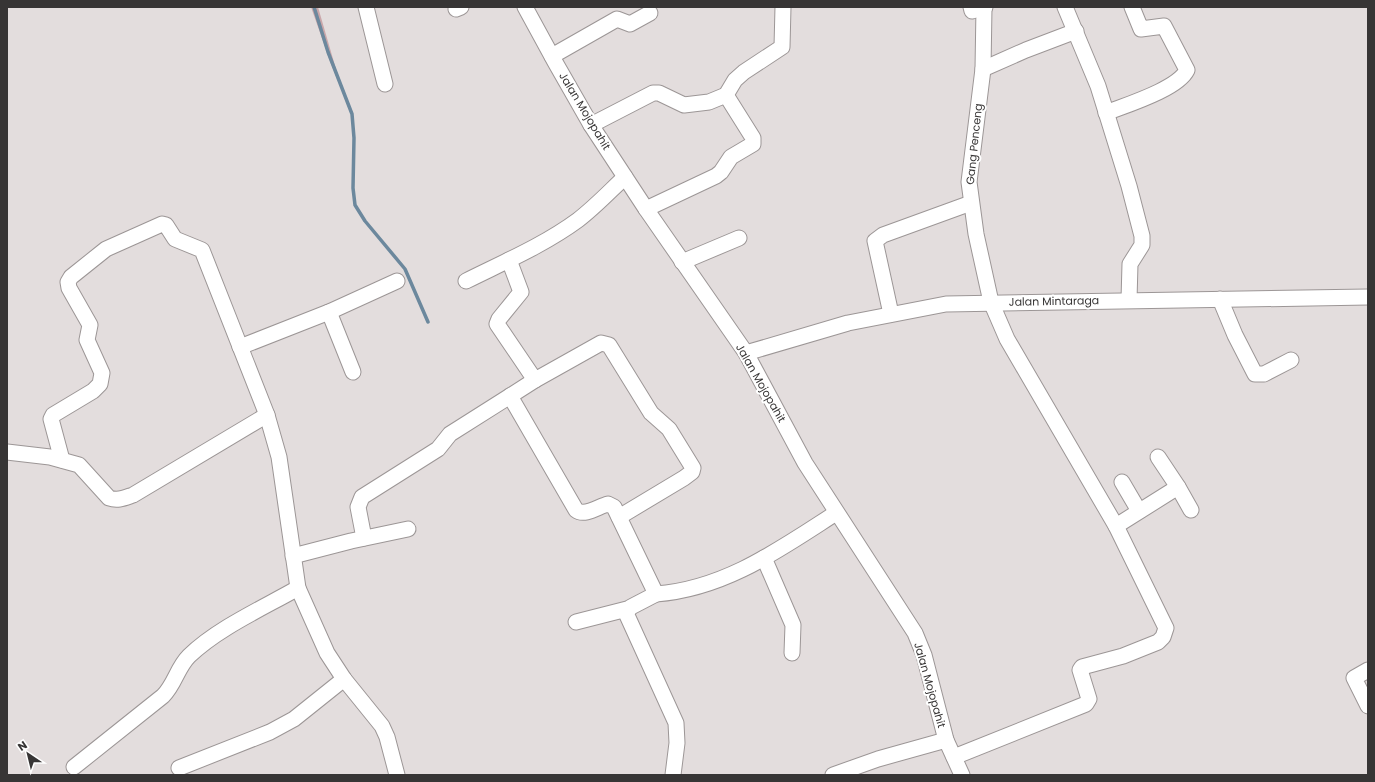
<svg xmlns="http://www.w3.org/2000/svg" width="1375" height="782" font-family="Poppins,sans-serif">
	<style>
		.green { fill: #caa7aa }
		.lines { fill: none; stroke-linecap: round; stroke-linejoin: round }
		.stream { stroke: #6c889d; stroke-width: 3.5 }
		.minor-casing { stroke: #9c9696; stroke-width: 17 }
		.minor { stroke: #fff; stroke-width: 15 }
		.labels { text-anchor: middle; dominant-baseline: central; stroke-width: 4; stroke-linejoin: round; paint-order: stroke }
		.street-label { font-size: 11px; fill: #373535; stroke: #fff }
	</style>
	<rect width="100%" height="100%" fill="#e3dddd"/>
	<!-- green -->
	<polygon class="green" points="311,7 318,7 342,90 331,64"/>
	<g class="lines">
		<!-- stream -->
		<polyline class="stream" points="314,7 328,52 352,114 354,138 353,188 355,205 365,221 405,269 428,322"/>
		<defs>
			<g id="minor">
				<polyline points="366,7 385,84"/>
				<polyline points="525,7 555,62 591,125 646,209 746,353 805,463 915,633 924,655 946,740 962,775"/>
				<polyline points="971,7 972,11 985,7"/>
				<polyline points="1065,7 1098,86 1129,186 1142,236 1142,245 1130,264 1129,300"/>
				<polyline points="456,9 461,7"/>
				<polyline points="552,56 617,19 630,24 650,13"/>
				<polyline points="983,69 1026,50 1076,31"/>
				<path d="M1106 113C1126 105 1178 89 1187 70L1164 26 1141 29 1132 7"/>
				<polyline points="591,125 653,93 659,93 684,105 709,102 726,95 735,80 744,72 782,47 783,7"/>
				<polyline points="646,209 716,176 721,172 731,157 753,144 753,138 726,95"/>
				<polyline points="509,260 521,292 499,319 497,324 535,380 601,343 609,345 651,413 669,429 693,468 692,472 684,478 619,517"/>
				<polyline points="682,262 739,238"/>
				<path d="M466 281C504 262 544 245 578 220 595 207 610 191 625 177"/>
				<polyline points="1220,299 1235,335 1255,374 1264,374 1291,360"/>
				<polyline points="329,312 353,372"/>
				<polyline points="891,314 875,241 883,235 971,203"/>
				<polyline points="240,347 329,312 397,281"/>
				<polyline points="746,353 848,323 946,304 1368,297"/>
				<path d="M535 380 510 396 576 510C585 517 599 506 608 504L614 507 656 594 631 607 626 613 676 723 677 743 673 775"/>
				<path d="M7 452 50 457 79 465 109 498C118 501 124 498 133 495L267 415"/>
				<polyline points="1158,457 1178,487"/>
				<polyline points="62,460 51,419 53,415 93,391 100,384 102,373 87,340 90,325 69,288 68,282 71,277 106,249 162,224 166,225 175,239 202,250 267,415 279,457 298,588 327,653 344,679 382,726 387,737 397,775"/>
				<polyline points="1122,482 1139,511"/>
				<polyline points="1116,526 1178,487 1191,510"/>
				<polyline points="364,538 358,507 362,497 438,449 450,434 510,396"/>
				<polyline points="293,556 351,541 408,529"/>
				<polyline points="764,558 793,625 792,653"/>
				<path d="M656 594C725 589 780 549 836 513"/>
				<polyline points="576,622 627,609"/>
				<polyline points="1368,670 1354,678 1368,706"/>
				<polyline points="954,757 1086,704 1089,699 1080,670 1082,667 1123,656 1158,642 1163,637 1166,628 1116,526 1007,339 991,302 976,234 969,182 983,69 984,7"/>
				<path d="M74 767 163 696C175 684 177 668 189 656 218 628 263 608 298 588"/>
				<polyline points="179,768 270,732 294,719 344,679"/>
				<polyline points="833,775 878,759 946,740"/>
			</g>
		</defs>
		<!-- minor casing -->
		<use href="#minor" class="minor-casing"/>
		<!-- minor -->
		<use href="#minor" class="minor"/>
	</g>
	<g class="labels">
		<!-- street labels -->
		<g class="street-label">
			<text transform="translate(585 111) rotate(59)">Jalan Mojopahit</text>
			<text transform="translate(974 144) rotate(-84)">Gang Penceng</text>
			<text transform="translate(1054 301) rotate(-1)">Jalan Mintaraga</text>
			<text transform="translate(761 383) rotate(60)">Jalan Mojopahit</text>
			<text transform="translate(930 685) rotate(74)">Jalan Mojopahit</text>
		</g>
	</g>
	<!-- border -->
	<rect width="1375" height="782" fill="none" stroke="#373535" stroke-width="16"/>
	<!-- north arrow -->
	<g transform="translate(28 754) rotate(325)" stroke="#ffffff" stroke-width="3" paint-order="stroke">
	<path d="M0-3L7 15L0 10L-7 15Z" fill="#373535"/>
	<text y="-6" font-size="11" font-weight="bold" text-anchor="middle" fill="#373535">N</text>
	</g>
</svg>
